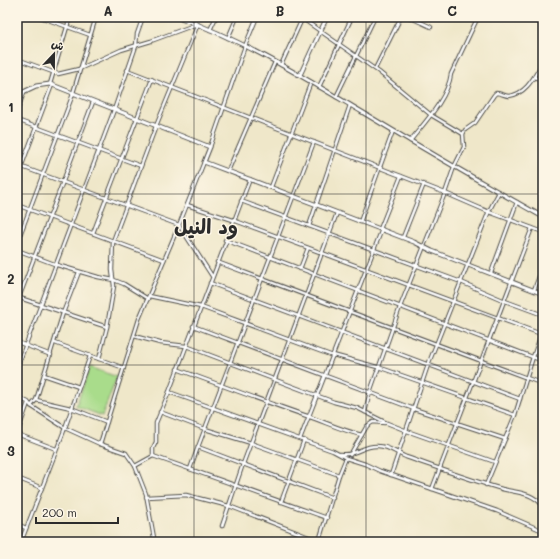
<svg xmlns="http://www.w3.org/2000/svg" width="560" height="559" font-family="Mali,'Playpen Sans Arabic',sans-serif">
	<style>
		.park { fill: #a9dc8b; stroke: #6a845b }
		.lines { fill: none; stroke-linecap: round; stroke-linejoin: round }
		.minor-casing { stroke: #484743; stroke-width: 4.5 }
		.tertiary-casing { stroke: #484743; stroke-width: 5 }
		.minor { stroke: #fff; stroke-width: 2.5 }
		.tertiary { stroke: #fff; stroke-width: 3 }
		.grid { fill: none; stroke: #2b2b2b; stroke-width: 1; stroke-opacity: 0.55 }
		.labels { text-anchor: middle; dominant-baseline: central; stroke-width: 3; stroke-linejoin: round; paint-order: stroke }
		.town-label { font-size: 20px; font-weight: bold; fill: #2b2b2b; stroke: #fcf5e5 }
		.neatline { fill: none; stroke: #2b2b2b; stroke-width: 1.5 }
		.grid-label { font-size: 13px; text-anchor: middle; font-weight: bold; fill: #2b2b2b }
	</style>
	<rect width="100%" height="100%" fill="#fcf5e5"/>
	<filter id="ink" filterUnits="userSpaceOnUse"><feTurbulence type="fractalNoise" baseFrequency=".025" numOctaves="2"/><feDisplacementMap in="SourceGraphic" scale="8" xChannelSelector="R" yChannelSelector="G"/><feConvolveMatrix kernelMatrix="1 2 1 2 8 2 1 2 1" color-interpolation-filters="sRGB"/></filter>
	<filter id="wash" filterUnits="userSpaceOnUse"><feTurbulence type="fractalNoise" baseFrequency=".012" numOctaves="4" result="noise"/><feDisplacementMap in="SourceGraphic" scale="16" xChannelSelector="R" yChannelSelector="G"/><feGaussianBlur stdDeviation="0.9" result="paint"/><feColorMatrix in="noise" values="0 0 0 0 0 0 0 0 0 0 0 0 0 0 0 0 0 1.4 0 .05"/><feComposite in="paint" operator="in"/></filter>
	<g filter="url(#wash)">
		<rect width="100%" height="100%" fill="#efe7c9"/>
		<!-- park -->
		<polygon class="park" points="90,367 117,377 102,416 76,406"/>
	</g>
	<g filter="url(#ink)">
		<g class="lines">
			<defs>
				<g id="minor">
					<polyline points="40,17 90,35"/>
					<polyline points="300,17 379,72 431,115 463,134"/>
					<polyline points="409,17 431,27"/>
					<polyline points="210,30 216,17"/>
					<polyline points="228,38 237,17"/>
					<polyline points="17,59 58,74 79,69 121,50 151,41 197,24"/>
					<polyline points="281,65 303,17"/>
					<polyline points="375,69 401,17"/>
					<polyline points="127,70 445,193 489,212 543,232"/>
					<polyline points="534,77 543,80"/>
					<polyline points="50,84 70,17"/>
					<polyline points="319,87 352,17"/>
					<polyline points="73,93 96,17"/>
					<polyline points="336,97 375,17"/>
					<polyline points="17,112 24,92"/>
					<polyline points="17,120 141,166"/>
					<path d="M410 141C425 122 448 98 451 74L478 17"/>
					<polyline points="314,142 198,447 333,498"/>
					<polyline points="210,147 245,46 257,17"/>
					<polyline points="17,165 179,225 212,276"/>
					<polyline points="228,171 275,62"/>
					<polyline points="17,178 52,85"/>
					<polyline points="250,179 169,392 302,440 333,451 346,458 365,464 380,471 497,511 543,531"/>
					<polyline points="271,187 311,82"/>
					<polyline points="241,201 461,282 505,301 543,315"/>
					<polyline points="17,205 164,260"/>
					<polyline points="187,205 233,220 541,334"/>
					<polyline points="360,222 393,131"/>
					<polyline points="309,226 350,105"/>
					<polyline points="380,229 401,176"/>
					<polyline points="93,233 152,79"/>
					<polyline points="403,237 424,184"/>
					<polyline points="225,240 543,361"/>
					<polyline points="17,243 73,94"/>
					<polyline points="17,250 57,265 98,277 114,280 124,284 148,299"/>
					<polyline points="217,262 543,384"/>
					<polyline points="300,269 308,248"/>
					<polyline points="491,273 517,202"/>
					<polyline points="210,283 520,399"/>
					<polyline points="534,290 543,266"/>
					<polyline points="149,296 201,307 333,356"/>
					<polyline points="17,297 107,327"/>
					<polyline points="17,303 93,102"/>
					<polyline points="193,326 414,409 505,439"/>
					<polyline points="134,336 160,343 186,346 334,402 357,408 387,423 407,431 495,462"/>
					<polyline points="17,342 51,355"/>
					<polyline points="55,343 124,368"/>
					<polyline points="333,355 381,368 515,415"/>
					<polyline points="99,359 107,327 114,286 112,270 113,241 156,126 198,24"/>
					<polyline points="17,368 114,110 136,46 137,34 143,17"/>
					<path d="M177 369C220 385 263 401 307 416 325 422 343 431 362 435"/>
					<polyline points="44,375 79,387"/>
					<polyline points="17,397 28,402 31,406 65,428 100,444 126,453 135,466 146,494 154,538 156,542"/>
					<polyline points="36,400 71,408 107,422"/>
					<polyline points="31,406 36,400 63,313 79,272"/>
					<polyline points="160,412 205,429 251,443 339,475"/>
					<path d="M365 412 370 392 400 307 445 193 454 167 464 147 463 134 465 130 475 123 494 95 496 93C501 93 505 96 509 96 527 94 535 75 543 62"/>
					<polyline points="17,434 56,449"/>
					<polyline points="17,434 28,403"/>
					<polyline points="300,439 382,229"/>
					<polyline points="100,444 139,319 179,225 204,162"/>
					<path d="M340 454C357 456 362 445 378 446 389 446 396 453 406 457 438 468 470 480 502 489 518 493 532 492 543 506"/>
					<polyline points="350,455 367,426 373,422 385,423"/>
					<polyline points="153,456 327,518"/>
					<polyline points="135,466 153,456 153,448 156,442 156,423 169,392"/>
					<polyline points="190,469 198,447"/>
					<polyline points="391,475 428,365 489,211 499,192"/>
					<polyline points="17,478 42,488"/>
					<polyline points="486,485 515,415 533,357 543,329"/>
					<polyline points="432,489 532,228"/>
					<polyline points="146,497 186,495 229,506 319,541 339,475 346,458"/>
					<polyline points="281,502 304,440"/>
					<polyline points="17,524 26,528"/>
					<polyline points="222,526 243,464 337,213"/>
					<polyline points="21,542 65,428 90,356"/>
				</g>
				<g id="tertiary">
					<path d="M178 17C243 40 303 77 362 112 422 148 482 183 543 217"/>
					<polyline points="300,75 327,17"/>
					<polyline points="17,95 36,86 50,84 210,147 204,162 414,242 432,251 543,294"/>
				</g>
			</defs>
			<!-- minor casing -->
			<use href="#minor" class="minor-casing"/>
			<!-- tertiary casing -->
			<use href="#tertiary" class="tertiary-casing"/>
			<!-- minor -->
			<use href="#minor" class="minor"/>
			<!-- tertiary -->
			<use href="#tertiary" class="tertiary"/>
		</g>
	</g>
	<!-- grid -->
	<path class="grid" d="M194 17V542M366 17V542M17 194H543M17 365H543"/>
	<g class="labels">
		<!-- town labels -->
		<g class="town-label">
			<text x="206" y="226">ود النيل</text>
		</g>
	</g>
	<!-- margin -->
	<rect width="560" height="559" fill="none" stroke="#fcf5e5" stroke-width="44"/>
	<!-- north arrow -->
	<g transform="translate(54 54) rotate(22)" stroke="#fcf5e5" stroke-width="3" paint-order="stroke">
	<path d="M0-3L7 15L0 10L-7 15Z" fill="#2b2b2b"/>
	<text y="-6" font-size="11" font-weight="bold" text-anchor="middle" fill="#2b2b2b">ش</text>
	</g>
	<!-- scale -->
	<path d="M36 517v6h82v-6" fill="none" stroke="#2b2b2b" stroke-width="2"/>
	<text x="42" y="517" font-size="12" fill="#2b2b2b" stroke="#fcf5e5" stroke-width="3" paint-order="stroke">200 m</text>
	<rect x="22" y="22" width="516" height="515" class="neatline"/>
	<g class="grid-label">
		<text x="108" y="16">A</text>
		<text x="280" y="16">B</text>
		<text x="452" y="16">C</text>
		<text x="11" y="112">1</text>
		<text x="11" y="284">2</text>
		<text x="11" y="456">3</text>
	</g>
</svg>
